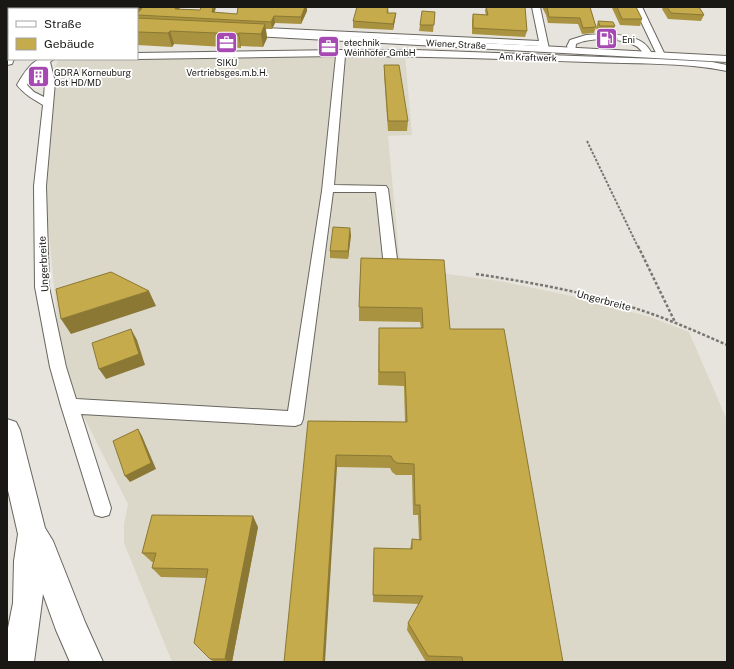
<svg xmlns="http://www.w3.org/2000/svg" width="734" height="669" font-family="'Public Sans',sans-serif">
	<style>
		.built { fill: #dcd8c9 }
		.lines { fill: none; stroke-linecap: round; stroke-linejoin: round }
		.minor-casing { stroke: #68665f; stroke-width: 2 }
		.major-casing { stroke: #68665f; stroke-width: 2 }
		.highway-casing { stroke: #68665f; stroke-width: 2 }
		.path-far1 { stroke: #777671; stroke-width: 2; stroke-dasharray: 2.5 1.5; stroke-linecap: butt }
		.path { stroke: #777671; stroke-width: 2.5; stroke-dasharray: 3 2; stroke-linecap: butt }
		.minor { fill: #fff; fill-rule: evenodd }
		.major { fill: #fff; fill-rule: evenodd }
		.highway { fill: #fff; fill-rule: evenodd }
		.wall { fill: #a99340 }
		.shaded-wall { fill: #8a7834 }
		.building { fill: #c5ab4b; stroke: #8a7834 }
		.labels { text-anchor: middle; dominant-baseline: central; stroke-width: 3.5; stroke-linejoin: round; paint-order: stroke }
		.far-poi-label { font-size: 9px; fill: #191815; stroke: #fff; text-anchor: start }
		.far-street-label { font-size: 9px; fill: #191815; stroke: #fff }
		.street-label { font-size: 10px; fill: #191815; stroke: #fff }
	</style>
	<rect width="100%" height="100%" fill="#e6e4dc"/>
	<!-- built -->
	<polygon class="built" points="405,55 412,135 388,136 400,264 448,274 499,281 577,297 650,317 689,332 727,420 727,662 172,662 124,543 124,524 128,504 69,388 58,329 44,180 55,67 58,61 172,58"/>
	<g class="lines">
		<defs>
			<g id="minor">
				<polygon points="7,7 13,7 12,9 9,9 9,16 7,16"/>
				<polygon points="532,7 540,7 549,49 548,51 542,51 540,46 246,31 242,29 246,27 539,41"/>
				<polygon points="636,7 642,7 643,9 665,55 664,57 661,58 657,55 635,9"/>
				<path d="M586 35C602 34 627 33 642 42 647 45 650 50 652 54L651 56H645C642 51 639 47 634 45 621 38 589 37 576 44L575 52H569L567 46 570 40Z"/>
				<path d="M341 50H415L657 59 712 62 727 65V71C683 62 633 64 588 62 507 59 426 56 345 56L334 185 386 186 388 189 398 267 396 270 391 272 386 270 384 267 376 192H333L303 419 301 424 295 426 81 414 111 508 109 515 102 517 95 515 61 406 50 367 35 287 34 186 43 105C33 99 24 94 17 85 22 76 31 61 41 59 45 58 50 59 54 59L50 62 55 82 46 186 49 287 66 367 76 399 288 411 322 191 336 56 137 59V53ZM42 66 45 82 44 97 34 92 27 85 33 74Z"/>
			</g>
			<g id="major">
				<rect x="7" y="15" width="2" height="6"/>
				<polygon points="241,30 727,56 727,62 237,35 236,33"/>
			</g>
			<g id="highway">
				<polygon points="9,20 9,30 7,31 7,21"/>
				<polygon points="9,50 9,59 14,59 12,64 7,65 7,51"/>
				<polygon points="7,419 16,422 20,430 45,528 53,541 85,622 103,662 70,662 56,630 43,594 34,662 7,662 7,633 13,603 14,561 18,534 7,486"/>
			</g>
		</defs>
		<!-- minor casing -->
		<use href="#minor" class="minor-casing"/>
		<!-- major casing -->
		<use href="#major" class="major-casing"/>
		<!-- highway casing -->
		<use href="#highway" class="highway-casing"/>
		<!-- path-far1 -->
		<polyline class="path-far1" points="587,141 638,247"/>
		<!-- path -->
		<g class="path">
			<polyline points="638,246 675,322"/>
			<path d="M476 274C528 282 580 291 631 307 664 317 695 331 727 345"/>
		</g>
		<!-- minor -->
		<use href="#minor" class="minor"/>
		<!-- major -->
		<use href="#major" class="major"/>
		<!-- highway -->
		<use href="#highway" class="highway"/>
	</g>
	<!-- wall -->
	<g class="wall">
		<polygon points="37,7 180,7 179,9 200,10 201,7 216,7 214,13 237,14 238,7 307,7 307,11 301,24 275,23 272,29 266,29 267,38 263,47 241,46 241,48 174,44 172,47 137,45 137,9 36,9 36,8"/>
		<polygon points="486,7 525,7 527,31 525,37 472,34 472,20 473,14 486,15 485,11"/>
		<polygon points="542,7 590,7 596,27 594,33 582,34 578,24 548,23 546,15"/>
		<polygon points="612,7 636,7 642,19 640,26 620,25 612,8"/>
		<polygon points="663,7 699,7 704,15 701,21 668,19 662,9"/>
		<polygon points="389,10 388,13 396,13 395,20 393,30 353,28 353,21"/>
		<polygon points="435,12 433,32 419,31 420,25"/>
		<polygon points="598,21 615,26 612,33 598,33 596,28"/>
		<polygon points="602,37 617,40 616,43 601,42 601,41"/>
		<polygon points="384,65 408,121 407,131 388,131 384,74"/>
		<polygon points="351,235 348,259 330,258 330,251"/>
		<polygon points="361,258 450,329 563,662 426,662 407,630 408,623 419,604 373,602 374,548 410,549 412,539 419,540 418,515 413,515 412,475 396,475 392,472 390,468 337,467 308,421 405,422 404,386 378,385 379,328 421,328 420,322 359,321 359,307"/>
		<polygon points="258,527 232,662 214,662 210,659 206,578 161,577 152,568 153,562 152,562 142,553"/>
	</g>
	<!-- shaded-wall -->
	<g class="shaded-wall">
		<polygon points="139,7 144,7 140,15 138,8"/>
		<polygon points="176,7 180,7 177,16 175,9"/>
		<polygon points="213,7 216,7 213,19 212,12"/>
		<polygon points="305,7 307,7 307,11 301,24 301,17"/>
		<polygon points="396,13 395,20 393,30 393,24"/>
		<polygon points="274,16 275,23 272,29 271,22"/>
		<polygon points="265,24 267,38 263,47 261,34"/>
		<polygon points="170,31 174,44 172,47 168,33"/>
		<polygon points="239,33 241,46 241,48 238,34"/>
		<polygon points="350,228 351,235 348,259 348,251"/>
		<polygon points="149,291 156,306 71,334 61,319"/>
		<polygon points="131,329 137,340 145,365 106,379 99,369"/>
		<polygon points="138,429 142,436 156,469 130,482 125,476"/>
		<polygon points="336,455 337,467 325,662 323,662"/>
		<polygon points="253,516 258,527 232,662 228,662 225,659"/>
	</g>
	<!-- building -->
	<g class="building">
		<polygon points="37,7 108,7 106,8 82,8 81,9 51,9 36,8"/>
		<polygon points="111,7 139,7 138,8"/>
		<polygon points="143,7 176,7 175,9 200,10 201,7 213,7 212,12 237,14 238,7 305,7 301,17 274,16 271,22 137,15 137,14"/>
		<polygon points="357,7 388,7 387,13 396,13 393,24 353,21"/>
		<polygon points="486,7 525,7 527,31 473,28 473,14 488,15"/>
		<polygon points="547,7 590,7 596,27 583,28 580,18 549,17"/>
		<polygon points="617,7 636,7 642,19 622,19"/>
		<polygon points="667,7 699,7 704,15 671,13"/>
		<polygon points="422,11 435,12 434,25 420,25"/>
		<polygon points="137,18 265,24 261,34 239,33 238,34 170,31 168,33 137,32"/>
		<polygon points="598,21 613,22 615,26 600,26"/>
		<polygon points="602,37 617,38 617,40 602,39"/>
		<polygon points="384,65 399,65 408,121 388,121"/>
		<polygon points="333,227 350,228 348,251 330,251"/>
		<polygon points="361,258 444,260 450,329 504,329 563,662 463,662 462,657 428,656 408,623 423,596 373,595 374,548 412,549 412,539 421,540 420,505 415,505 414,464 397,463 393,460 391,456 336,455 323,662 284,662 308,421 407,422 405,372 379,372 379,328 423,328 422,308 359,307"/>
		<polygon points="111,272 149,291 61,319 56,289"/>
		<polygon points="131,329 139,354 99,369 92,343"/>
		<polygon points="138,429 151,463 125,476 113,441"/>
		<polygon points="152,515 253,516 225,659 210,659 194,643 208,569 152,568 156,553 142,553"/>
	</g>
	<!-- icons -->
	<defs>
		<symbol id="fuel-square" viewBox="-11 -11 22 22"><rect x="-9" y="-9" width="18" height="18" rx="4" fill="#a749b2" stroke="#fff"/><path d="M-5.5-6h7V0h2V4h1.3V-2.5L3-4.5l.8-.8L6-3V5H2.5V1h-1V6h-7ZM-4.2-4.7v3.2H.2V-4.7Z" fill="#fff"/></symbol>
		<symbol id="office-square" viewBox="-11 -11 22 22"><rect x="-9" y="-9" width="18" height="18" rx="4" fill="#a749b2" stroke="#fff"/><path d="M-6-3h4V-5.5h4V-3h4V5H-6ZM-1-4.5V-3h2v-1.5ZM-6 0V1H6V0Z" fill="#fff"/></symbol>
		<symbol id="building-square" viewBox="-11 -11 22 22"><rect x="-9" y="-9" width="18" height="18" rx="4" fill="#a749b2" stroke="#fff"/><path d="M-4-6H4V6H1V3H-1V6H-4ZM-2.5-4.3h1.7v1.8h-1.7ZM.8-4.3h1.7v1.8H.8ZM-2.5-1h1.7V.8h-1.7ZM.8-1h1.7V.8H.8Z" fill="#fff"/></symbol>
	</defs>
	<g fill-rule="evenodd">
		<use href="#fuel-square" x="594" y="26" width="25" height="25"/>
		<use href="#office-square" x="214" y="30" width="25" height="25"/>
		<use href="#office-square" x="316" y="34" width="25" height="25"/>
		<use href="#building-square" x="26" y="64" width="25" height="25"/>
	</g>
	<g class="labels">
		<!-- far-poi labels -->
		<g class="far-poi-label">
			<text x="622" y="39">Eni</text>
			<text x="344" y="42">etechnik<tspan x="344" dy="10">Weinhofer GmbH</tspan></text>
			<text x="227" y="62" text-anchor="middle">SIKU<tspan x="227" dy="10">Vertriebsges.m.b.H.</tspan></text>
			<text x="54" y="72">GDRA Korneuburg<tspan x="54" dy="10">Ost HD/MD</tspan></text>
		</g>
		<!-- far-street labels -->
		<g class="far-street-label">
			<text transform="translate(456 44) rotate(3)">Wiener Straße</text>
			<text transform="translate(528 57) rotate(2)">Am Kraftwerk</text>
		</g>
		<!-- street labels -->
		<g class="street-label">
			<text transform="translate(43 264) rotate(-93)">Ungerbreite</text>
			<text transform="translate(604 300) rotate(15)">Ungerbreite</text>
		</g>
	</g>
	<!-- border -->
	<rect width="734" height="669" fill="none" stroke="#191815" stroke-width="16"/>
	<!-- legend -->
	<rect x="8" y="8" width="130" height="52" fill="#ffffff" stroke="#a3a3a1"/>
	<rect x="16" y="21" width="20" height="6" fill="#ffffff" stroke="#a3a3a1"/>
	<text x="44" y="28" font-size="12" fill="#191815">Straße</text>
	<rect x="16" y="38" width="20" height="12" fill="#c5ab4b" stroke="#a3a3a1"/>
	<text x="44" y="48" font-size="12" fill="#191815">Gebäude</text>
</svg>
